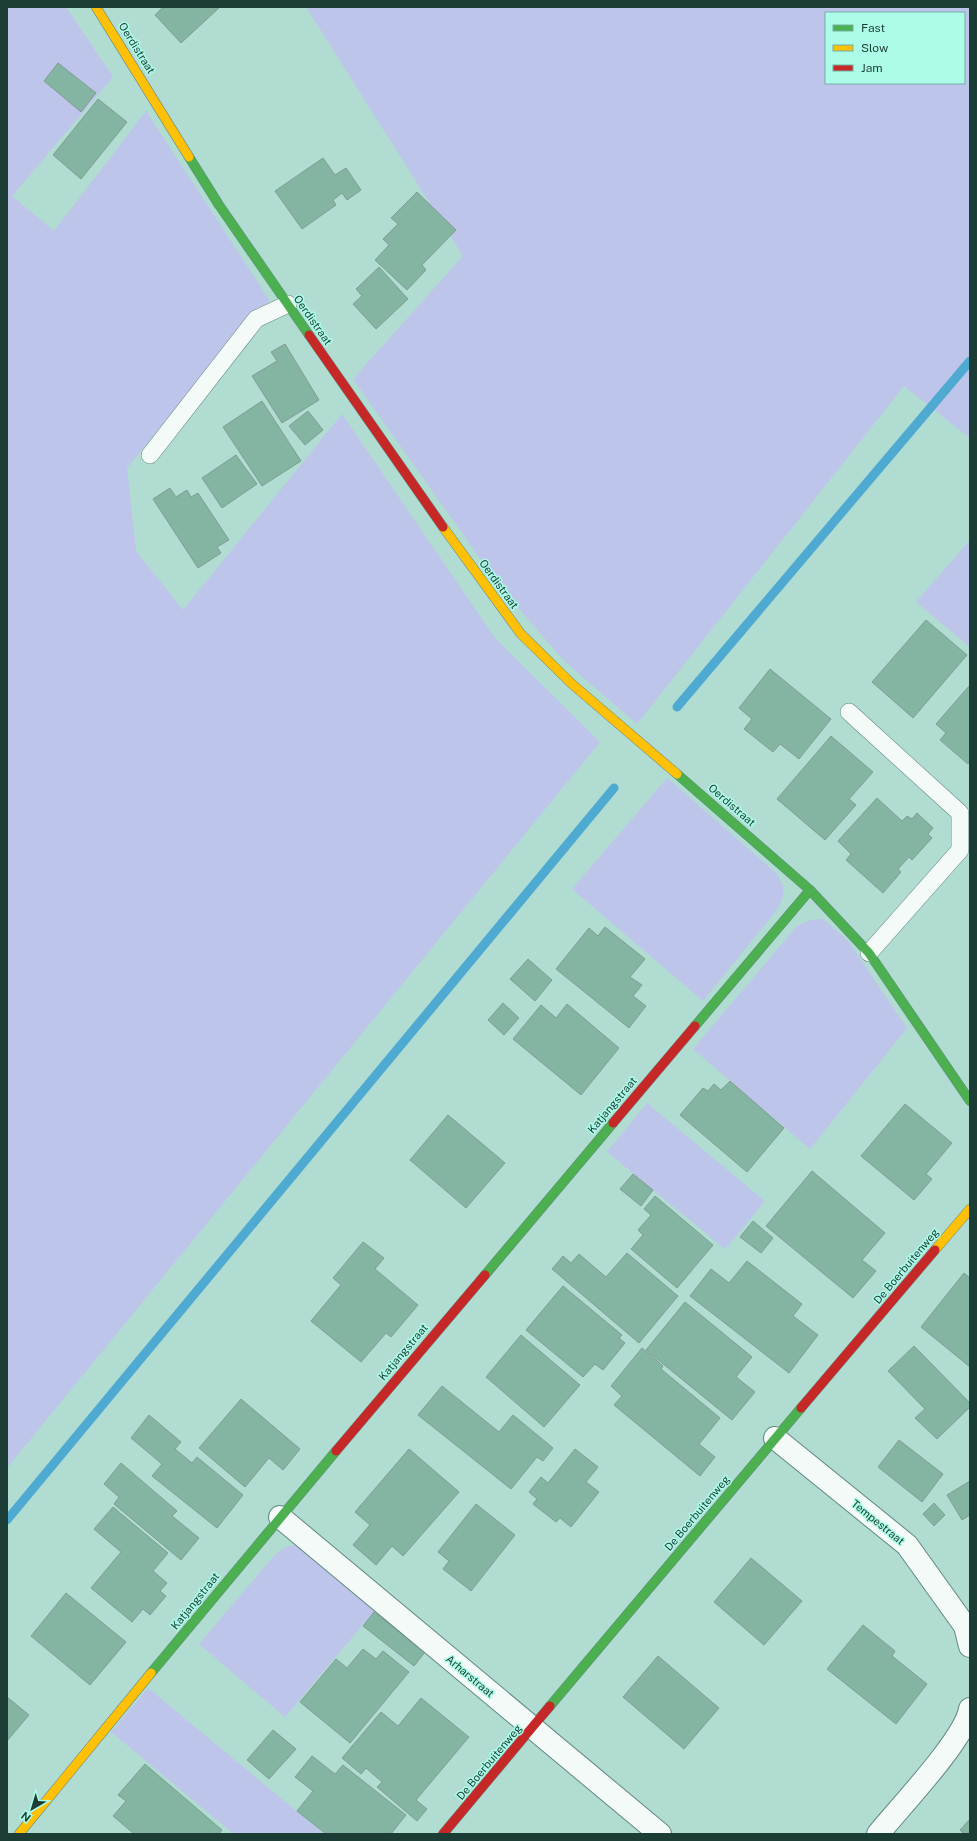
<svg xmlns="http://www.w3.org/2000/svg" width="977" height="1841" font-family="'Public Sans',sans-serif">
	<style>
		.green { fill: #bec5ea; fill-rule: evenodd }
		.lines { fill: none; stroke-linecap: round; stroke-linejoin: round }
		.stream { stroke: #4eaad1; stroke-width: 9 }
		.building { fill: #84b5a3; stroke: #7f9d93 }
		.lane-casing { stroke: #628881; stroke-width: 18 }
		.street-casing { stroke: #628881; stroke-width: 24 }
		.fast-casing { stroke: #628881; stroke-width: 10 }
		.slow-casing { stroke: #628881; stroke-width: 10 }
		.jam-casing { stroke: #628881; stroke-width: 10 }
		.lane { stroke: #f3faf8; stroke-width: 17 }
		.street { stroke: #f3faf8; stroke-width: 22 }
		.fast { stroke: #4caf50; stroke-width: 9 }
		.slow { stroke: #ffc107; stroke-width: 9 }
		.jam { stroke: #c62828; stroke-width: 9 }
		.labels { text-anchor: middle; dominant-baseline: central; stroke-width: 3; stroke-linejoin: round; paint-order: stroke }
		.street-label { font-size: 11px; fill: #1c3d36; stroke: #acfce8 }
	</style>
	<rect width="100%" height="100%" fill="#b1dcd2"/>
	<!-- green -->
	<g class="green">
		<polygon points="7,7 66,7 113,77 12,196 54,231 146,111 270,301 254,312 127,468 136,551 183,610 342,414 495,638 600,742 7,1468"/>
		<path d="M306 7H970V438L904 386 637 724 565 662 501 588 353 379 463 256ZM826 13H964V83H826Z"/>
		<polygon points="970,540 970,647 916,602"/>
		<path d="M667 778 776 873C787 888 785 896 776 911L703 1001 572 889Z"/>
		<polygon points="823,919 848,941 907,1028 810,1149 693,1049 797,926 810,920"/>
		<polygon points="647,1103 765,1201 725,1249 607,1152"/>
		<polygon points="295,1545 306,1546 377,1608 285,1717 199,1644 274,1556 285,1547"/>
		<polygon points="148,1688 324,1834 234,1834 111,1732"/>
	</g>
	<g class="lines">
		<!-- stream -->
		<g class="stream">
			<polyline points="677,707 970,361"/>
			<polyline points="7,1520 614,788"/>
		</g>
	</g>
	<!-- building -->
	<g class="building">
		<polygon points="163,7 220,7 181,43 155,15"/>
		<polygon points="58,63 96,93 81,112 44,81"/>
		<polygon points="98,99 127,122 81,179 53,155"/>
		<polygon points="323,158 335,175 346,168 361,190 347,200 342,193 333,200 336,205 302,229 275,191"/>
		<polygon points="417,192 456,230 422,265 426,270 407,290 375,260 389,245 383,239 398,224 391,218"/>
		<polygon points="379,267 408,299 376,329 353,304 362,296 356,289"/>
		<polygon points="285,344 319,400 282,423 252,376 277,361 271,352"/>
		<polygon points="262,401 301,461 262,486 223,427"/>
		<polygon points="308,411 323,430 305,445 289,426"/>
		<polygon points="236,455 257,484 222,508 202,478"/>
		<polygon points="170,488 176,497 187,490 191,497 198,493 229,540 217,547 221,553 198,568 153,499"/>
		<polygon points="926,620 967,655 913,718 872,682"/>
		<polygon points="770,669 831,719 799,759 780,744 773,752 744,729 752,719 739,708"/>
		<polygon points="970,685 970,762 968,764 940,740 946,733 936,724"/>
		<polygon points="831,736 873,772 849,799 856,805 825,840 777,799"/>
		<polygon points="877,798 902,821 907,816 912,819 917,813 933,828 928,834 932,838 912,860 909,857 898,869 901,872 883,893 846,860 851,854 838,841"/>
		<polygon points="605,927 645,959 630,977 642,985 633,996 646,1006 629,1028 556,969 589,928 598,936"/>
		<polygon points="528,959 552,980 535,1001 510,979"/>
		<polygon points="503,1003 519,1018 504,1035 488,1020"/>
		<polygon points="567,1004 619,1048 581,1095 513,1039 541,1005 556,1018"/>
		<polygon points="730,1081 784,1128 747,1172 680,1115 703,1088 708,1091 714,1084 721,1090"/>
		<polygon points="905,1104 952,1143 926,1174 932,1179 914,1200 861,1156"/>
		<polygon points="448,1115 505,1163 466,1208 410,1160"/>
		<polygon points="812,1171 885,1233 862,1260 876,1271 853,1298 766,1226"/>
		<polygon points="633,1174 653,1190 641,1206 620,1189"/>
		<polygon points="655,1196 713,1245 677,1288 631,1249 643,1235 638,1230 651,1215 644,1209"/>
		<polygon points="753,1221 773,1238 761,1253 740,1237"/>
		<polygon points="363,1242 384,1258 375,1269 418,1305 391,1337 386,1333 361,1362 311,1321 341,1285 333,1278"/>
		<polygon points="627,1253 678,1296 639,1343 552,1269 563,1256 571,1263 579,1254 606,1277"/>
		<polygon points="747,1261 802,1304 793,1316 818,1335 789,1373 690,1296 711,1269 729,1283"/>
		<polygon points="964,1273 970,1278 970,1367 921,1327"/>
		<polygon points="563,1286 622,1335 619,1338 625,1343 603,1370 595,1364 583,1377 526,1330"/>
		<polygon points="685,1302 752,1357 736,1377 755,1392 732,1420 646,1350"/>
		<polygon points="521,1335 580,1385 544,1427 486,1377"/>
		<polygon points="914,1346 970,1403 970,1407 937,1439 915,1418 925,1409 888,1371"/>
		<polygon points="642,1348 663,1366 661,1369 720,1418 699,1444 715,1457 700,1476 614,1405 622,1396 611,1386"/>
		<polygon points="442,1386 499,1432 513,1415 553,1448 543,1461 537,1457 511,1489 418,1415"/>
		<polygon points="241,1399 300,1449 283,1470 269,1458 245,1487 199,1448"/>
		<polygon points="149,1415 181,1442 175,1449 192,1463 197,1457 243,1495 217,1528 152,1476 162,1464 131,1438"/>
		<polygon points="899,1440 943,1474 922,1502 878,1467"/>
		<polygon points="409,1449 459,1492 403,1556 392,1546 376,1565 353,1545 370,1525 355,1512"/>
		<polygon points="575,1449 598,1467 586,1482 599,1492 571,1527 560,1518 556,1522 533,1504 537,1499 529,1492 541,1477 548,1483"/>
		<polygon points="121,1463 177,1511 172,1516 199,1538 181,1560 114,1504 119,1497 104,1484"/>
		<polygon points="970,1481 970,1515 962,1520 947,1495"/>
		<polygon points="934,1503 945,1515 934,1526 923,1514"/>
		<polygon points="476,1504 515,1535 471,1591 443,1569 449,1561 438,1552"/>
		<polygon points="113,1507 168,1553 153,1571 167,1583 160,1591 166,1596 150,1615 143,1609 132,1622 91,1588 121,1552 94,1529"/>
		<polygon points="751,1558 802,1601 764,1645 714,1602"/>
		<polygon points="66,1593 126,1642 90,1685 31,1636"/>
		<polygon points="374,1612 425,1652 414,1666 363,1626"/>
		<polygon points="863,1625 895,1651 892,1656 927,1684 896,1724 827,1669"/>
		<polygon points="363,1649 376,1659 383,1651 409,1672 350,1743 300,1702 336,1659 347,1668"/>
		<polygon points="658,1656 719,1708 684,1749 623,1697"/>
		<polygon points="7,1697 29,1715 7,1741"/>
		<polygon points="421,1698 469,1737 416,1800 427,1809 417,1821 377,1787 382,1782 366,1768 361,1774 342,1758 381,1712 398,1726"/>
		<polygon points="273,1730 296,1749 269,1779 247,1760"/>
		<polygon points="312,1756 335,1774 343,1765 406,1815 391,1834 326,1834 297,1811 313,1791 295,1777"/>
		<polygon points="145,1764 222,1830 219,1834 134,1834 113,1816 126,1801 118,1795"/>
		<polygon points="970,1819 970,1834 964,1834 960,1830"/>
	</g>
	<g class="lines">
		<defs>
			<g id="lane">
				<polyline points="150,455 256,319 288,304"/>
				<polyline points="849,712 960,813 960,850 869,953"/>
			</g>
			<g id="street">
				<polyline points="775,1438 907,1545 965,1626 970,1646"/>
				<polyline points="280,1517 660,1834"/>
				<path d="M878 1834C899 1808 965 1739 970 1709"/>
			</g>
			<g id="fast">
				<polyline points="189,157 219,205 309,335"/>
				<polyline points="677,774 810,890 869,953 970,1101"/>
				<polyline points="695,1026 810,890"/>
				<polyline points="485,1275 613,1123"/>
				<polyline points="151,1673 336,1451"/>
				<polyline points="550,1706 801,1408"/>
			</g>
			<g id="slow">
				<polyline points="96,7 189,157"/>
				<polyline points="443,527 521,634 572,684 677,774"/>
				<polyline points="935,1250 970,1209"/>
				<polyline points="19,1834 151,1673"/>
			</g>
			<g id="jam">
				<polyline points="309,335 443,527"/>
				<polyline points="613,1123 695,1026"/>
				<polyline points="801,1408 935,1250"/>
				<polyline points="336,1451 485,1275"/>
				<polyline points="443,1834 550,1706"/>
			</g>
		</defs>
		<!-- lane casing -->
		<use href="#lane" class="lane-casing"/>
		<!-- street casing -->
		<use href="#street" class="street-casing"/>
		<!-- fast casing -->
		<use href="#fast" class="fast-casing"/>
		<!-- slow casing -->
		<use href="#slow" class="slow-casing"/>
		<!-- jam casing -->
		<use href="#jam" class="jam-casing"/>
		<!-- lane -->
		<use href="#lane" class="lane"/>
		<!-- street -->
		<use href="#street" class="street"/>
		<!-- fast -->
		<use href="#fast" class="fast"/>
		<!-- slow -->
		<use href="#slow" class="slow"/>
		<!-- jam -->
		<use href="#jam" class="jam"/>
	</g>
	<g class="labels">
		<!-- street labels -->
		<g class="street-label">
			<text transform="translate(137 48) rotate(58)">Oerdistraat</text>
			<text transform="translate(313 320) rotate(55)">Oerdistraat</text>
			<text transform="translate(499 584) rotate(54)">Oerdistraat</text>
			<text transform="translate(732 805) rotate(41)">Oerdistraat</text>
			<text transform="translate(612 1105) rotate(-50)">Katjangstraat</text>
			<text transform="translate(906 1266) rotate(-50)">De Boerbuitenweg</text>
			<text transform="translate(403 1352) rotate(-50)">Katjangstraat</text>
			<text transform="translate(697 1513) rotate(-50)">De Boerbuitenweg</text>
			<text transform="translate(878 1522) rotate(39)">Tempestraat</text>
			<text transform="translate(195 1601) rotate(-51)">Katjangstraat</text>
			<text transform="translate(470 1676) rotate(40)">Arharstraat</text>
			<text transform="translate(489 1762) rotate(-50)">De Boerbuitenweg</text>
		</g>
	</g>
	<!-- border -->
	<rect width="977" height="1841" fill="none" stroke="#1c3d36" stroke-width="16"/>
	<!-- legend -->
	<rect x="825" y="12" width="140" height="72" fill="#acfce8" stroke="#72b0a1"/>
	<rect x="833" y="25" width="20" height="6" fill="#4caf50" stroke="#72b0a1"/>
	<text x="861" y="32" font-size="12" fill="#1c3d36">Fast</text>
	<rect x="833" y="45" width="20" height="6" fill="#ffc107" stroke="#72b0a1"/>
	<text x="861" y="52" font-size="12" fill="#1c3d36">Slow</text>
	<rect x="833" y="65" width="20" height="6" fill="#c62828" stroke="#72b0a1"/>
	<text x="861" y="72" font-size="12" fill="#1c3d36">Jam</text>
	<!-- north arrow -->
	<g transform="translate(32 1809) rotate(218)" stroke="#acfce8" stroke-width="3" paint-order="stroke">
	<path d="M0-3L7 15L0 10L-7 15Z" fill="#1c3d36"/>
	<text y="-6" font-size="11" font-weight="bold" text-anchor="middle" fill="#1c3d36">N</text>
	</g>
</svg>
